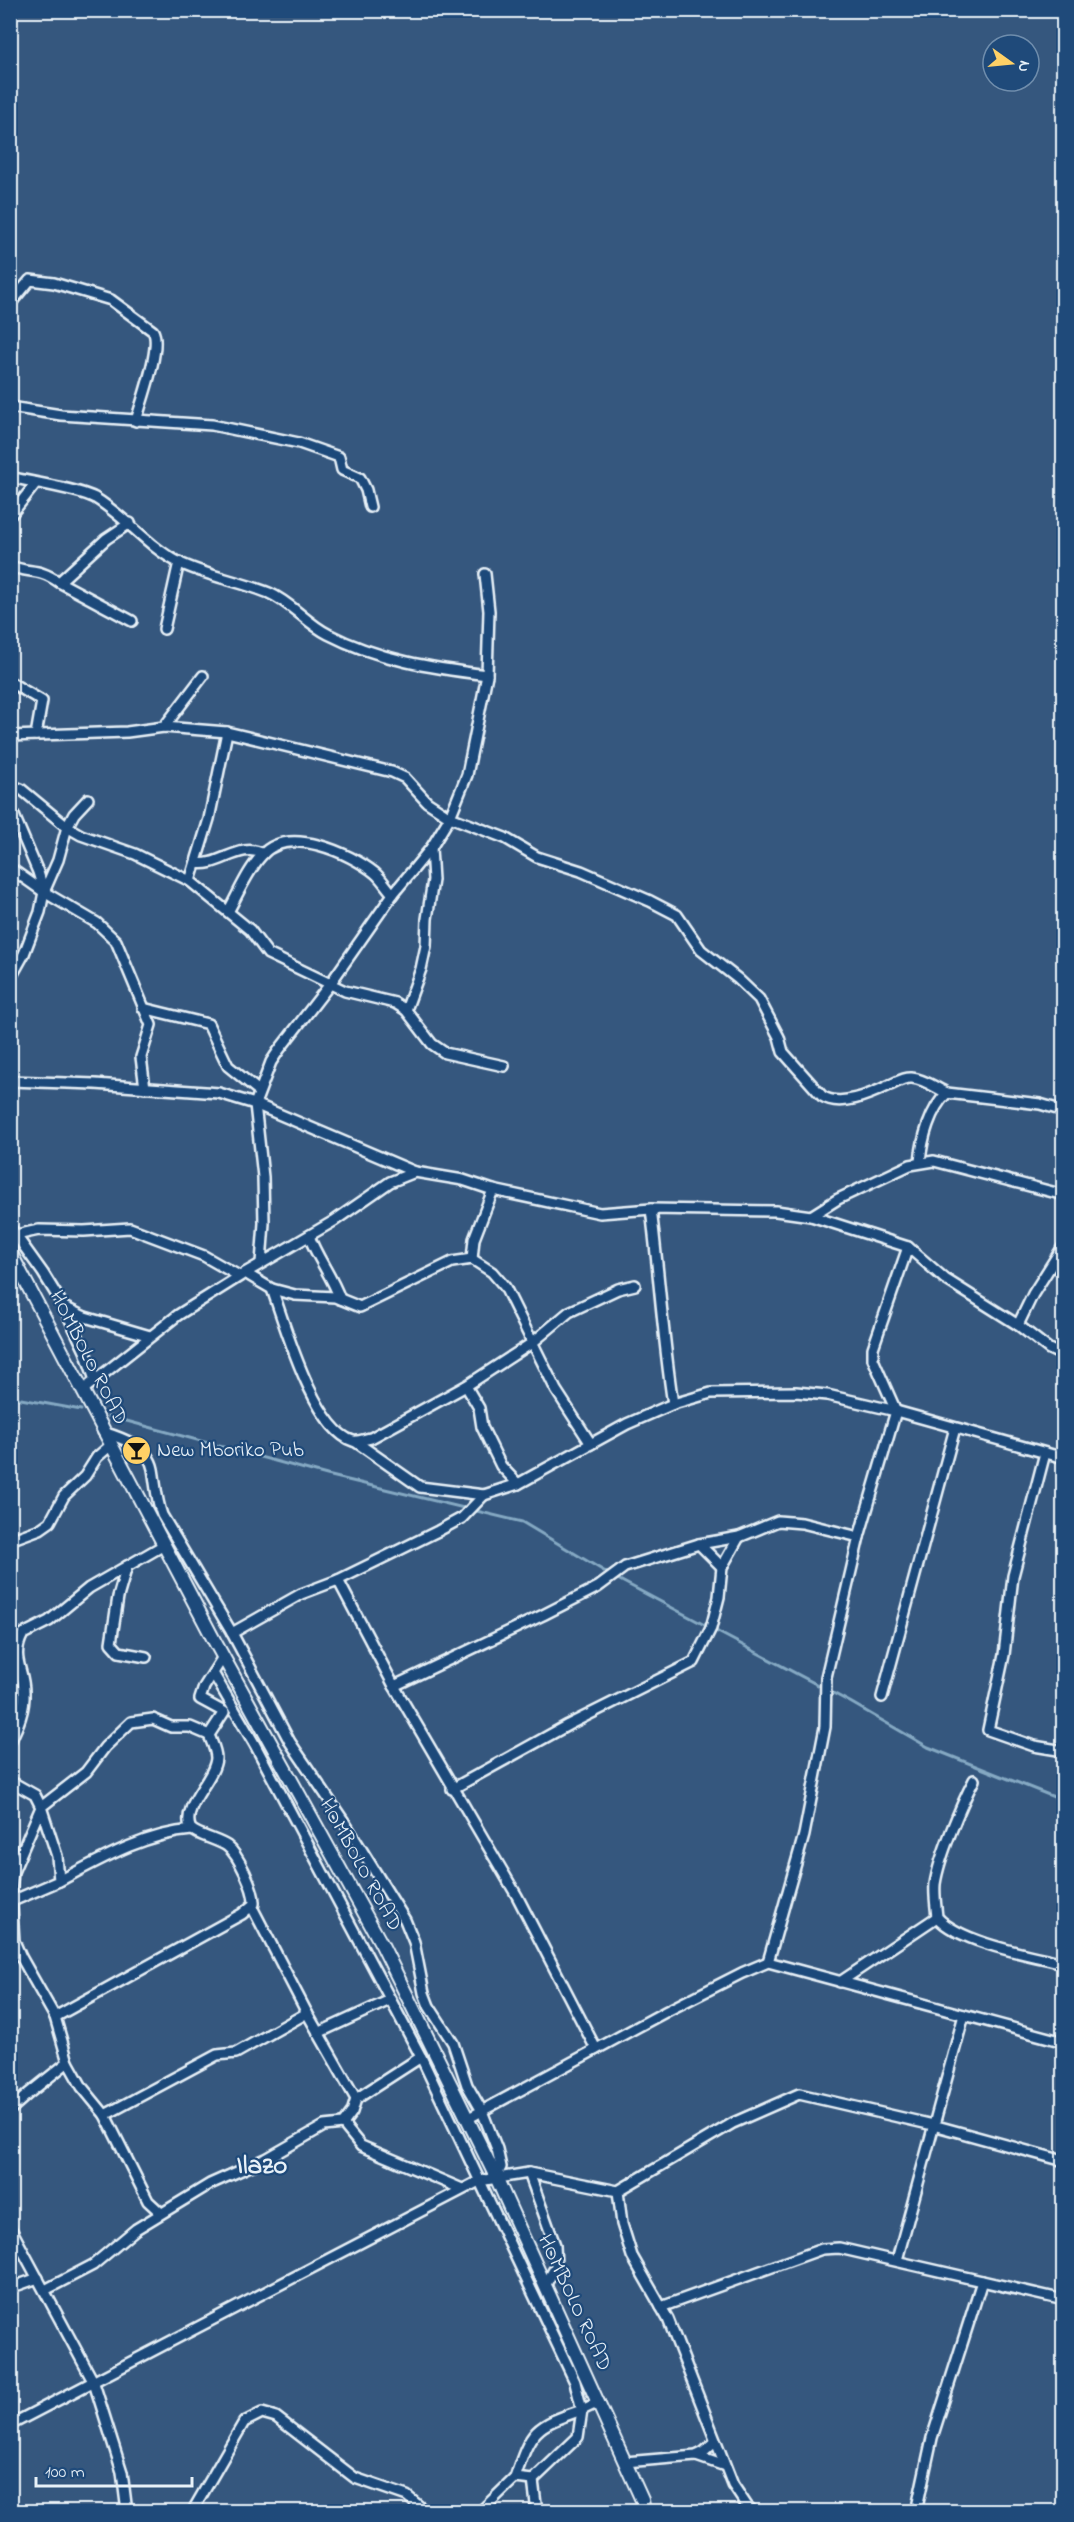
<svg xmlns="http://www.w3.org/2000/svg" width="1074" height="2522" font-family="'Indie Flower',sans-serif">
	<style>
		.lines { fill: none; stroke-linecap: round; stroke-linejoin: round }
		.stream { stroke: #85a9c3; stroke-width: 3 }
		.street-casing { stroke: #e8f1f8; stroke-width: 14 }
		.secondary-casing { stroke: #e8f1f8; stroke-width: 16 }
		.street { stroke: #1f4a7a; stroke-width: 9 }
		.secondary { stroke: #1f4a7a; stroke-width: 12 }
		.labels { text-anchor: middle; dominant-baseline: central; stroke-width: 4.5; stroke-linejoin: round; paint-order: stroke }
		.street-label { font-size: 21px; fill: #e8f1f8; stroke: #1f4a7a }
		.poi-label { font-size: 21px; fill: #e8f1f8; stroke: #1f4a7a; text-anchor: start }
		.district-label { font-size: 27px; font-weight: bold; fill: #e8f1f8; stroke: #1f4a7a }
	</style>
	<rect width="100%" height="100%" fill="#35577e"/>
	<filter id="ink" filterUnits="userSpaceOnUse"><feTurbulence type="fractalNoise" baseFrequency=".0167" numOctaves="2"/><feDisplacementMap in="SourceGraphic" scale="12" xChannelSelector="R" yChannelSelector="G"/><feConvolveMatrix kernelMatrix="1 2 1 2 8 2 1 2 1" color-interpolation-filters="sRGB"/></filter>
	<g filter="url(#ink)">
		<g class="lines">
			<!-- stream -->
			<g class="stream">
				<polyline points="10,1397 81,1410"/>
				<polyline points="108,1416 327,1475 522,1522 614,1577 850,1702 928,1747 1064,1801"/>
			</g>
			<defs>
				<g id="street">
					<path d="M10 304 30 280 54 283 111 300 153 331C162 346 141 403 136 421"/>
					<polyline points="10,407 61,415 212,425 299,443 339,457 342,470 360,478 366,490 370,507"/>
					<path d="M10 477C30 482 79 489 95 498 125 516 147 546 178 562 206 576 239 581 269 593 292 603 306 623 328 634 378 660 432 668 487 675"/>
					<polyline points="10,516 36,483"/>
					<path d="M10 566C31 574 37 567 59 582L106 539 130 523"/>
					<polyline points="59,582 132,621"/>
					<polyline points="164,629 179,562"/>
					<polyline points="10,682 42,701 36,735"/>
					<polyline points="164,727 203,676"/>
					<path d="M10 736 127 732 164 727 227 732 392 772 405 778 427 802 450 817 505 838 537 857 581 871 650 901 677 915 701 950 738 979 759 999 779 1037 783 1052 822 1096C840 1108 871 1094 890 1085 897 1082 904 1077 912 1078 924 1079 936 1088 947 1093"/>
					<polyline points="10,785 21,789 67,827 81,835 135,854 190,881 250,930 268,954 345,991 395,1003 406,1010 432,1044 445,1053 504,1066"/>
					<polyline points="10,806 38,872 44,892 40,912 24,954 10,979"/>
					<path d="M196 863C218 868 241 841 263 854"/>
					<polyline points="10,868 44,892 97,923 116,941 151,1025 141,1057 145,1088"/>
					<polyline points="190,881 209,819 227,732"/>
					<polyline points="44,892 58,860 67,827 74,814 88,799"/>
					<path d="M229 910C239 892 248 870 262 855 288 825 350 853 375 873 382 879 387 888 393 894"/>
					<polyline points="143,1008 208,1024 228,1066 259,1091"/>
					<polyline points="406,1010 421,969 426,946 427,919 433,880 431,848"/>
					<polyline points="10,1081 95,1084 219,1093 255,1104 415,1172"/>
					<path d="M920 1162C922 1139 930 1109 947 1093L1040 1104 1064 1111"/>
					<path d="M651 1209C659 1274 663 1339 673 1404"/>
					<polyline points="811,1216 838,1199 910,1165 934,1161 1064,1195"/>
					<polyline points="10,1227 43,1273 64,1307 85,1317 150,1336"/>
					<polyline points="16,1235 39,1230 84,1231 130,1228 204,1256 239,1276"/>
					<path d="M309 1236C317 1258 332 1276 340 1299"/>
					<polyline points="472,1259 474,1239 493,1190"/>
					<polyline points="261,1263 264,1223 263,1177 255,1104 271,1062 279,1050 330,984 393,894 431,848 450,817 467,775 487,675 489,611 485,574"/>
					<polyline points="245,1273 272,1289 295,1295 335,1297 360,1307 452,1262 472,1259 492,1272 505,1287 556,1390 591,1444"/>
					<path d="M272 1289C285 1325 314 1429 353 1441 359 1442 365 1439 371 1438L466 1386"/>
					<polyline points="64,1307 85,1351 95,1380"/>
					<polyline points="1018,1325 1033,1294 1064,1245"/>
					<polyline points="83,1390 178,1315 245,1273 334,1221 390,1182 415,1172 463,1180 493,1190 600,1213 651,1209 776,1211 811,1216 908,1247 945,1279 1018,1325 1049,1349 1064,1356"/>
					<path d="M103 1432C122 1438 149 1447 153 1469 156 1486 156 1499 162 1515L232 1633 290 1742 345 1823 405 1920 414 1942 424 1993 429 2006 453 2043 467 2085 482 2111 497 2149 501 2167 496 2177"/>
					<polyline points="356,1442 420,1487 484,1495 518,1484 627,1424 673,1404 711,1393 796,1392 827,1395 896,1411 1064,1458"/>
					<polyline points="1045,1453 1013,1576 1004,1655 988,1730 1034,1746 1064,1751"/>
					<polyline points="518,1484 501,1466 482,1427 479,1408 466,1386 532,1343 569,1312 618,1289 635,1285"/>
					<polyline points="10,1540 40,1529 50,1522 64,1496 85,1476 97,1457 111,1445"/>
					<polyline points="699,1544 722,1567"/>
					<polyline points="127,1566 118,1597 111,1643 119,1652 146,1657"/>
					<polyline points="338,1580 394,1686 517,1896 596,2049"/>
					<polyline points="232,1633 301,1594 338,1580 438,1531 462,1518 484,1495"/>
					<path d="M213 1673 255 1745 421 2057 575 2382 582 2410C534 2426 531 2430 515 2478"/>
					<polyline points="394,1686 543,1615 598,1587 625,1567 699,1544 739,1537 778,1521 802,1523 859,1537 896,1411 873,1359 873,1348 908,1247"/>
					<polyline points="882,1697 955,1428"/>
					<path d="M10 1742C18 1726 25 1710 24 1692 24 1668 10 1659 23 1634L49 1621 89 1588 164 1545"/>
					<path d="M974 1780C961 1805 939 1857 935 1884 934 1895 936 1906 937 1917 960 1943 1030 1955 1064 1963"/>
					<polyline points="10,1781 35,1795 41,1807 13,1872 11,1891 14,1941 21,1957 55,2017 68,2062 82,2087 105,2115 148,2201 161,2213"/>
					<polyline points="452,1789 568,1725 694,1662 711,1628 719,1597 722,1567 739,1537"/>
					<path d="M59 1881C101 1859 144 1834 192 1830"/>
					<polyline points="10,1902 59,1881 57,1856 41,1807 86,1772 105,1747 131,1722 153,1719 171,1727 190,1727 209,1735"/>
					<polyline points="252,1907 307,2013 356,2099 352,2112 343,2124"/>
					<polyline points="768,1962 804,1835 825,1727 826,1677 859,1537"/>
					<polyline points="840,1982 937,1917"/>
					<path d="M55 2017 242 1914 254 1904C255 1890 238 1854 227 1846 219 1840 193 1834 190 1827 182 1805 215 1779 216 1758 216 1750 212 1743 209 1735L224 1712 200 1699 204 1687 223 1657"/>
					<polyline points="318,2033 390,2000"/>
					<polyline points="356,2099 421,2057"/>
					<polyline points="10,2110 28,2094 68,2062"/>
					<polyline points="105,2115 217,2055 236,2053 307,2013"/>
					<polyline points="467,2119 667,2011 742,1973 768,1962 1064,2042"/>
					<polyline points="529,2173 555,2245 556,2266 545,2286"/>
					<polyline points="618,2191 622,2224 632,2256 668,2319 733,2485 747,2506 754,2512"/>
					<polyline points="10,2227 94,2383 122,2472 127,2512"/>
					<polyline points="897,2260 964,2015"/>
					<polyline points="10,2288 38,2278"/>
					<polyline points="45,2290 93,2265 136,2229 210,2184 266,2159 324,2126 343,2124 361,2146 462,2189"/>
					<polyline points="661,2307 822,2249 839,2248 1064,2300"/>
					<polyline points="10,2425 479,2181 529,2173 618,2191 733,2123 799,2094 933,2125 1064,2161"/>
					<polyline points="696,2456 725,2466"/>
					<polyline points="625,2462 696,2456 704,2452 715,2442"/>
					<polyline points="533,2480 537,2512"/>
					<polyline points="192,2512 244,2422 262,2413 276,2417 355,2478 407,2496 426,2512"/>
					<polyline points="480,2512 515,2478 533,2480 578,2437 582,2410 599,2402"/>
					<polyline points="916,2512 932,2438 982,2281"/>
				</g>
				<polyline id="secondary" points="10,1252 215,1642 382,1945 496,2177 642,2500 644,2512"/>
			</defs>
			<!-- street casing -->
			<use href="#street" class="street-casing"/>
			<!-- secondary casing -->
			<use href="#secondary" class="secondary-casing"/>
			<!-- street -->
			<use href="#street" class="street"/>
			<!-- secondary -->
			<use href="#secondary" class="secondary"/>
		</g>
	</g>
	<!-- icons -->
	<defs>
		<symbol id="bar-disc" viewBox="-11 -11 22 22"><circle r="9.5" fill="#ffd166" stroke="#1f4a7a"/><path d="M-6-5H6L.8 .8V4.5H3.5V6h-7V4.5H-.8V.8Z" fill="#111"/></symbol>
	</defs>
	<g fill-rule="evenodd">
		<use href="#bar-disc" x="120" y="1434" width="33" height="33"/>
	</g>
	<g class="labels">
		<!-- street labels -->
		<g class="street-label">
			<text transform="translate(88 1358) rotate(63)">HOMBOLO ROAD</text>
			<text transform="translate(360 1865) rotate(61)">HOMBOLO ROAD</text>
			<text transform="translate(574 2303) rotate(65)">HOMBOLO ROAD</text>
		</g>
		<!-- poi labels -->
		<g class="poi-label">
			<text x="157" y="1451">New Mboriko Pub</text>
		</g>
		<!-- district labels -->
		<g class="district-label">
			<text x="262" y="2166">Ilazo</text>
		</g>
	</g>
	<!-- margin -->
	<rect width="1074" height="2522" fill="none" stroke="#1f4a7a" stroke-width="36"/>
	<rect x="18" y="18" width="1038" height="2486" fill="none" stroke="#e8f1f8" stroke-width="2" filter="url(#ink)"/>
	<!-- north arrow -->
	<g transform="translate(1011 63) rotate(105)"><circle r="28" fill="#1f4a7a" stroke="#6f8dac" stroke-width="1.5"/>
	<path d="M0-4.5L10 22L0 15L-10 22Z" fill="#ffd166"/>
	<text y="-9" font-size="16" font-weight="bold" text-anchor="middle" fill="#e8f1f8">N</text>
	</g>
	<!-- scale -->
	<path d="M36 2477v9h156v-9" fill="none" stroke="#e8f1f8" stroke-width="3"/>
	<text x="45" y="2477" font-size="18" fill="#e8f1f8" stroke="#1f4a7a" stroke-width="4.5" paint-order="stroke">100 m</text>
</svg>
